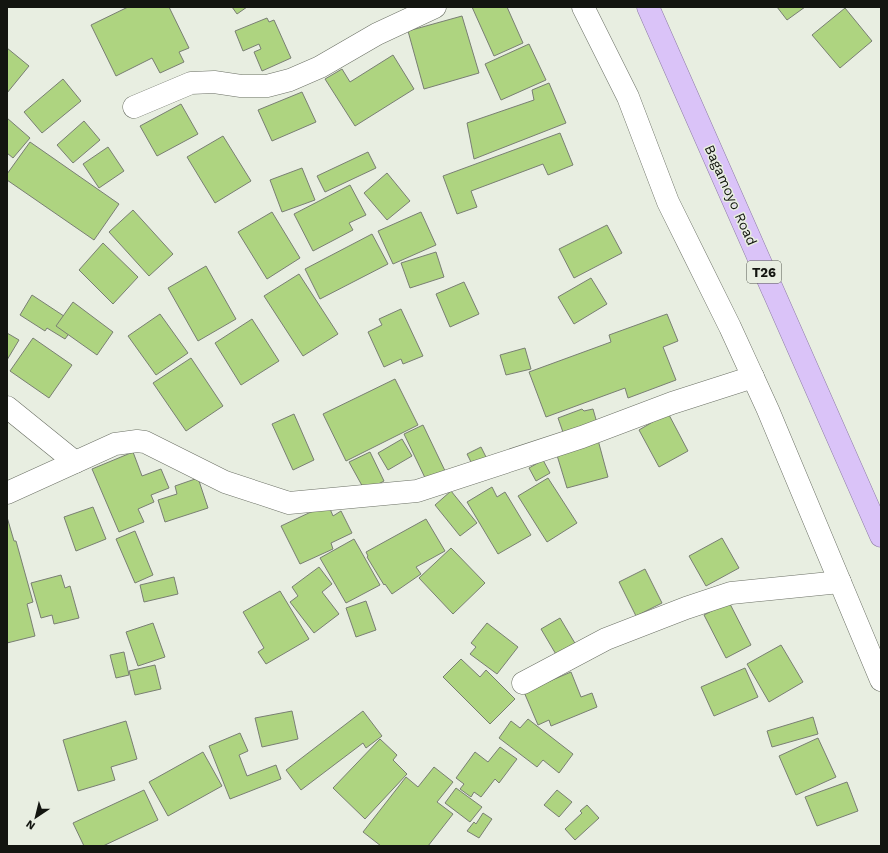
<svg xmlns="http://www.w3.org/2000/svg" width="888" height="853" font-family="'Work Sans',sans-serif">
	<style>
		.building { fill: #aed480; stroke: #797f73 }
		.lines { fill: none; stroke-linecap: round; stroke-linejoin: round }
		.minor-casing { stroke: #6b7065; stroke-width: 23 }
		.trunk-casing { stroke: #8e7ca6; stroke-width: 23 }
		.minor { stroke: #fff; stroke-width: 22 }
		.trunk { stroke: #dac3f8; stroke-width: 22 }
		.labels { text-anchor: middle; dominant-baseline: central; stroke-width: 3; stroke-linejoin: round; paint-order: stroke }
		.shield { fill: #e8eee1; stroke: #53564f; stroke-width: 1 }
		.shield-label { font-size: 13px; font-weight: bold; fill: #131510 }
		.street-label { font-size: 14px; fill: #131510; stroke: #e8eee1 }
	</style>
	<rect width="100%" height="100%" fill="#e8eee1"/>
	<!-- building -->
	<g class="building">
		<polygon points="128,7 169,7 189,48 179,52 184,62 160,73 152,58 116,76 91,25"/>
		<polygon points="232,7 247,7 237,14"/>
		<polygon points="472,7 507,7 523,43 494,56"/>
		<polygon points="777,7 805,7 787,20"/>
		<polygon points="845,8 872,41 840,68 812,35"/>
		<polygon points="462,16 479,73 424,89 408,31"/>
		<polygon points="267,18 269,22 274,20 291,58 262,71 254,52 261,49 259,44 243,51 235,31"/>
		<polygon points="529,44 546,80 501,100 485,64"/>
		<polygon points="7,48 29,66 7,93"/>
		<polygon points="393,55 414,89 355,126 325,79 342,69 350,82"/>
		<polygon points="63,79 81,101 42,133 24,112"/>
		<polygon points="549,83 566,123 474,159 467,123 534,100 532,90"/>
		<polygon points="302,92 316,122 272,141 258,110"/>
		<polygon points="181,104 198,134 157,156 140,126"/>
		<polygon points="7,118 30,138 13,158 7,153"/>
		<polygon points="84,121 100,140 73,163 57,145"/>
		<polygon points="560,133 573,165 548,175 543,164 471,191 477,207 457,214 443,176"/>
		<polygon points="223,136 251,181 215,203 187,157"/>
		<polygon points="30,142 119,204 94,240 7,180 7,174"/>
		<polygon points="108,147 124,171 99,188 83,164"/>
		<polygon points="368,152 376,168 325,192 317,176"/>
		<polygon points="302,168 315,200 282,212 270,180"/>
		<polygon points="387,173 410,201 387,220 364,193"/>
		<polygon points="350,185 366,215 349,223 353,230 313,251 294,214"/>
		<polygon points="133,210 173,254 149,276 109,232"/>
		<polygon points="272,212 300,258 267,279 238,232"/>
		<polygon points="421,212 436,245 393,264 378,231"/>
		<polygon points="607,225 622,253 574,278 559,249"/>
		<polygon points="372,234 388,264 320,299 305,269"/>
		<polygon points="103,243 138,277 113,304 79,270"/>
		<polygon points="436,252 444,277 410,288 401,263"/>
		<polygon points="206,266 236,319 198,341 168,288"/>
		<polygon points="299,274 338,334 303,356 264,296"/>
		<polygon points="591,278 607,304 574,324 558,297"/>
		<polygon points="464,282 479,314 450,327 436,294"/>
		<polygon points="32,295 76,324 65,339 47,328 45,331 20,315"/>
		<polygon points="73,302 113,332 97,355 56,326"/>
		<polygon points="401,309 423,356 403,364 401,359 384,367 368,332 382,325 379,319"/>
		<polygon points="160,314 188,353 156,375 128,336"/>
		<polygon points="667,314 678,341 663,347 676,380 628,398 625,388 546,417 529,372 611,342 609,335"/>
		<polygon points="252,319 279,361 241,385 215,343"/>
		<polygon points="7,333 19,340 7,360"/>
		<polygon points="33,338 72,365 49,398 10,371"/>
		<polygon points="525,348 531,369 506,375 500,355"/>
		<polygon points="191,358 223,406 186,431 153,383"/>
		<polygon points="395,379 418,425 346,461 323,414"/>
		<polygon points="582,409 584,411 593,409 597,423 564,435 558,418"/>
		<polygon points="668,413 688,451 659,467 639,430"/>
		<polygon points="294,414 314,460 293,470 272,424"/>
		<polygon points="423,425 447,475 428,484 404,434"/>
		<polygon points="402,439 412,456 388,470 378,453"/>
		<polygon points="598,440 608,477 567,488 556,452"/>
		<polygon points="481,447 486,457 472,464 467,454"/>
		<polygon points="133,452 142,476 161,469 169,488 151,495 154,502 138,509 144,522 119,532 92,469"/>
		<polygon points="370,452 384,481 365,491 349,462"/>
		<polygon points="543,460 550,473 536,481 529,468"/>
		<polygon points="198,478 208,508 165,522 158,500 177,494 175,486"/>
		<polygon points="548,478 577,523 547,542 518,496"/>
		<polygon points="492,487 497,497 505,492 531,535 498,554 467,502"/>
		<polygon points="451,491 477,523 460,536 435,505"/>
		<polygon points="328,504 333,516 341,511 352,533 331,543 333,549 300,564 281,526"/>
		<polygon points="93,507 106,539 76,551 64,517"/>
		<polygon points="7,517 14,541 16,541 33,602 27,604 35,636 7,643"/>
		<polygon points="426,519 445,551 416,567 421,574 392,594 385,584 384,585 367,557 368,556 366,552"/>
		<polygon points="135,531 153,575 135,583 116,539"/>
		<polygon points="722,538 739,568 706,586 689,556"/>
		<polygon points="354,539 380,585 346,603 320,558"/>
		<polygon points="451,548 485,583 453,614 419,578"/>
		<polygon points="319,567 332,584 322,592 339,614 314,633 290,602 298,596 292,587"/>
		<polygon points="645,569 662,603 636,616 619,582"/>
		<polygon points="61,575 65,588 70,586 79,618 54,624 52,615 41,618 31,583"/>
		<polygon points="174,577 178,594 144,602 140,585"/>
		<polygon points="280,591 309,639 266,664 258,652 264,648 243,612"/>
		<polygon points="366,601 376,630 356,637 346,608"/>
		<polygon points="729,602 751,645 726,658 704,615"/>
		<polygon points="560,618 576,645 557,656 541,629"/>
		<polygon points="153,623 165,657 138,666 126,632"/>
		<polygon points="487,623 518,647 497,674 470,654 476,647 471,643"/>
		<polygon points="781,645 803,682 769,702 747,664"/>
		<polygon points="124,652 129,675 116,678 110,655"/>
		<polygon points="461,659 480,677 486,670 515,699 490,724 443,677"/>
		<polygon points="155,665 161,689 135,695 129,671"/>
		<polygon points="745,668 758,697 714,716 701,687"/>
		<polygon points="571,672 581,697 592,693 597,707 551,726 549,720 538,725 524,692"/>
		<polygon points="292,711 298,739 262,747 255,718"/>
		<polygon points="363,711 382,736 366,748 363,743 301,790 286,770"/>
		<polygon points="813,717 818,734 772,747 767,731"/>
		<polygon points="528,719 573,754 559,773 543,760 537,767 499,738 511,721 520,728"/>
		<polygon points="126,721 137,759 111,767 115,780 78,791 63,740"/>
		<polygon points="240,733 248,751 239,755 247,776 276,765 281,779 230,799 209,746"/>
		<polygon points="818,738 836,777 796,795 779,756"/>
		<polygon points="380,739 397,755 393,760 407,774 365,819 333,788"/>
		<polygon points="500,747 517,759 499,783 495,779 481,797 474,792 471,797 460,789 464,784 456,778 475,752 488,762"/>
		<polygon points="203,752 222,786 168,816 149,782"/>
		<polygon points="434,767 453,782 437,802 453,814 428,846 381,846 363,832 406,777 418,787"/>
		<polygon points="847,782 858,811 817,826 805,797"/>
		<polygon points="456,788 482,807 470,822 445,803"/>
		<polygon points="144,790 158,820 103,846 84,846 73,823"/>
		<polygon points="557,790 572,802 559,817 544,805"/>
		<polygon points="587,805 599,818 575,840 565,829 582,813 580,811"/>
		<polygon points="483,813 492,819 479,838 467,831 474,822 476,824"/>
	</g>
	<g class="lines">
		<defs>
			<g id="minor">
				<polyline points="583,7 628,97 668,202 730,327 768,410 881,680"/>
				<polyline points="134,107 191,83 214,82 241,86 267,86 290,80 320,67 377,34 435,7"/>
				<polyline points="7,407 75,462"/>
				<polyline points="7,493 115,444 137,441 145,442 225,482 289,503 417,491 582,437 672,403 753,377"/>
				<polyline points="523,683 606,639 686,608 731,593 840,582"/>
			</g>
			<polyline id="trunk" points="648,7 881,536"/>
		</defs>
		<!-- minor casing -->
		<use href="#minor" class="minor-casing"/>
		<!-- trunk casing -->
		<use href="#trunk" class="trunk-casing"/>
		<!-- minor -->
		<use href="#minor" class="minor"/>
		<!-- trunk -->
		<use href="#trunk" class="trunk"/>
	</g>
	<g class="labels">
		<!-- shield labels -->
		<rect class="shield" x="747" y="261" width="34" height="22" rx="3"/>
		<g class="shield-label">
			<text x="764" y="272">T26</text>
		</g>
		<!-- street labels -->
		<g class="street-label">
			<text transform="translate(731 195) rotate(66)">Bagamoyo Road</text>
		</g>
	</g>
	<!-- border -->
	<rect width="888" height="853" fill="none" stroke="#131510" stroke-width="16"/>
	<!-- north arrow -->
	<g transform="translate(36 817) rotate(215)" stroke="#e8eee1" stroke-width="3" paint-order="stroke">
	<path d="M0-3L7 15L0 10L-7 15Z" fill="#131510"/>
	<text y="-6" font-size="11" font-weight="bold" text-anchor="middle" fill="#131510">N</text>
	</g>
</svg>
